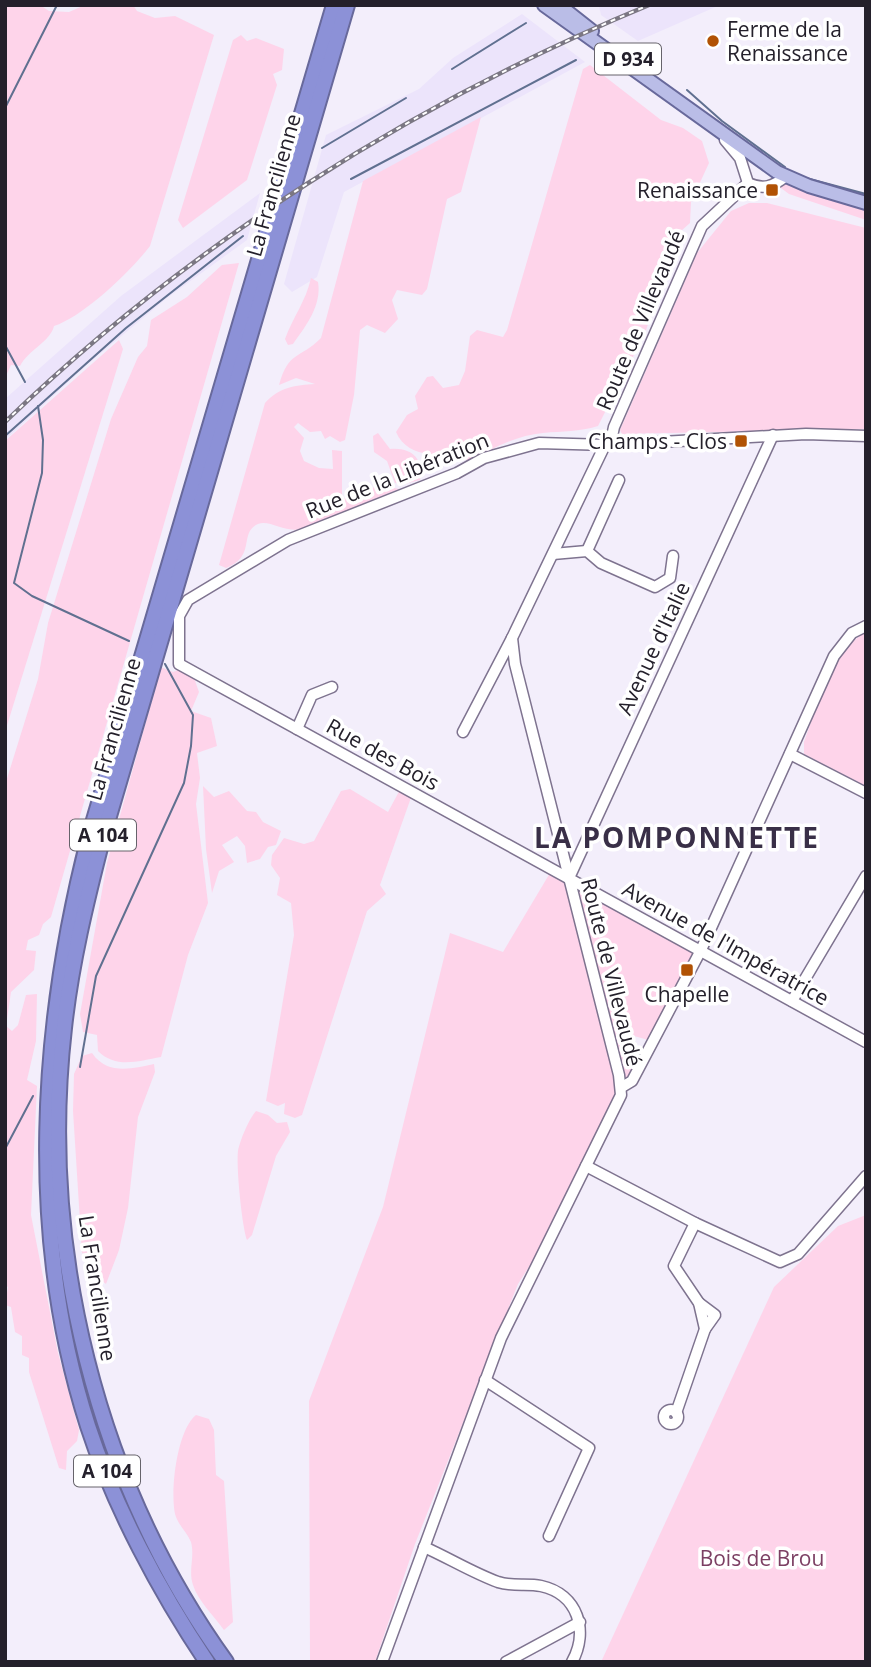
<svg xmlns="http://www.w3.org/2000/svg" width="871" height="1667" font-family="'Open Sans',sans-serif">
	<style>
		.built { fill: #ece4fb }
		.green { fill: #fed4ea }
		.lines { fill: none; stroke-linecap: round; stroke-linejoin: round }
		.stream { stroke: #607090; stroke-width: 2 }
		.minor-casing { stroke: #7e738f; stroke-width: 13 }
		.major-casing { stroke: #68699b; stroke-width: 16 }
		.highway-casing { stroke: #68699b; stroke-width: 18 }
		.minor { stroke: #fff; stroke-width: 10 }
		.major { stroke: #babde7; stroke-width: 12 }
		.highway { stroke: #8c91d7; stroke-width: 14 }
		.rail-casing { stroke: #7b7783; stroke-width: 4.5 }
		.rail { stroke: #fff; stroke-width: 2; stroke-dasharray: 5; stroke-linecap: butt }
		.poi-dot { fill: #b15204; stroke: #fff; stroke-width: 2.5 }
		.labels { text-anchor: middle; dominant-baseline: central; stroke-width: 7; stroke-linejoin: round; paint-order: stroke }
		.shield { fill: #fff; stroke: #66636b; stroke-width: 2 }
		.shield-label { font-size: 19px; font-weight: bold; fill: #24202b }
		.poi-label { font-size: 21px; fill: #24202b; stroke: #fff; text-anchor: end }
		.street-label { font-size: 21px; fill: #24202b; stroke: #fff }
		.park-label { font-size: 21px; fill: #7c3f63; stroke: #fff }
		.district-label { font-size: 28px; font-weight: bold; letter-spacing: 2px; fill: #392f47; stroke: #fff }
	</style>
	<rect width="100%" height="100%" fill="#f3eefb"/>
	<!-- built -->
	<g class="built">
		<polygon points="720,5 638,41 601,15 599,6"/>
		<polygon points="522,14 585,62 344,192 317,277 292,292 284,284 326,135 419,89 453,58"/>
		<polygon points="260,193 247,240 167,298 89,363 5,440 5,399 121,296"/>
	</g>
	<!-- green -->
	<g class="green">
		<path d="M5 5H40L49 11 69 12 85 5H133L137 11 155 18 175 16 214 35 150 246C132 270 83 317 54 326 50 342 28 350 20 366L11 365 5 378Z"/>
		<polygon points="241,35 247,41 256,38 284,49 282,70 273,74 277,85 247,180 183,228 178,220 233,40"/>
		<path d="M590 65 661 120 683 128 702 141 709 163 691 202 690 223 672 239 677 261 660 289 645 333 598 426C579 432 563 431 543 433 518 435 492 448 471 461 446 452 409 462 396 432L407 415 418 409 415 396 427 377 433 376 443 388 459 385 465 371 470 336 477 330 503 337 507 330 583 69Z"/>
		<path d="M481 117 461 192 447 199 427 289 422 295 397 290 392 300 398 319 385 333 367 325 360 330 354 395 345 440 340 442 330 436 325 439 321 431 310 432 298 423 294 427 304 438 300 451 304 461 319 468 333 469 332 450 342 451V499L380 485 399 489 302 529C285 533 269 519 258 524 238 533 257 556 226 568L219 565 265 403C279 387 296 385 315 384L296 378 279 385C289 350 299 360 321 338L363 181Z"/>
		<polygon points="790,182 866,208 866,220 789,194 781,188 783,183"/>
		<polygon points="749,203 767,203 866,228 866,429 622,434 620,430 697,253 731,211"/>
		<polygon points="239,263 51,917 43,924 39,935 28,940 26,950 36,951 34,970 11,992 6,1026 12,1031 18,1025 26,995 37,994 36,1041 27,1080 37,1086 31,1215 58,1353 79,1430 77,1441 67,1451 66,1470 59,1468 29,1372 29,1358 22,1355 22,1336 15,1332 11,1307 5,1305 8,1287 5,1285 5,785 38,679 48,623 111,419 138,357 147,346 151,320 187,297 222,265"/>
		<path d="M311 278 318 282C322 305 306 326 293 344L288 345 285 339C293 317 306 301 311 278Z"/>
		<polygon points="119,340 123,349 5,732 5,441"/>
		<path d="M378 433 390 449C412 447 424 459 420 480L405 484 395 483 387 461 374 452 373 436Z"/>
		<path d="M866 632V786L804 754V742C818 705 830 652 866 632Z"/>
		<path d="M161 667 173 672 178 670 194 678 199 692 191 711 211 718 217 746 197 753 200 778 196 804 208 903 188 955 161 1057C138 1061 116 1069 98 1051L97 1035 83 1032 80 1014 107 863Z"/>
		<polygon points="203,786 214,797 229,791 247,811 256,812 263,822 281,831 276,845 268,847 260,859 247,863 245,846 237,836 222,845 234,862 219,871 212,893 206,849"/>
		<polygon points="402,786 413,792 380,885 386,894 367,911 302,1115 295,1118 284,1114 285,1103 278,1106 266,1101 294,935 291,903 277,895 280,878 271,865 272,855 284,838 304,844 314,841 341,791 350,789 388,812"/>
		<polygon points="550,873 698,954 652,1041 616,1031 626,1055 637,1059 563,1200 548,1237 518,1284 415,1544 375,1662 310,1662 309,1401 383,1207 450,933 503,952"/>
		<path d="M92 1053C107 1075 131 1069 154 1064L155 1072 138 1117 128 1208 119 1250 106 1284 101 1280 98 1248 89 1255 82 1253 73 1111 74 1074 82 1056Z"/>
		<path d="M256 1111 268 1115 277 1123 287 1122 290 1132 276 1156 252 1235 247 1240C242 1226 236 1167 238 1151 240 1140 249 1119 256 1111Z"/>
		<polygon points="866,1215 866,1662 601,1662 774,1287 838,1226"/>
		<path d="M196 1415 209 1419 214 1430 216 1475 224 1481 233 1622 224 1630C214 1616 198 1601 193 1585 188 1570 195 1557 191 1542 187 1532 178 1525 175 1514 170 1490 177 1430 196 1415Z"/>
	</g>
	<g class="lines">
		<!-- stream -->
		<g class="stream">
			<polyline points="452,69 526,23"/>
			<polyline points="687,90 722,121 785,167"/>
			<polyline points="5,108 57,5"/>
			<polyline points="322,148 406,98"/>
			<polyline points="806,178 866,194"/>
			<polyline points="351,179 576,60"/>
			<polyline points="5,345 25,382"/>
			<polyline points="38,406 43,440 42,473 14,583 32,596 129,641"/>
			<polyline points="5,436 126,328 243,236"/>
			<polyline points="80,1067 96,976 184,783 191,746 193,715 165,664"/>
			<polyline points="5,1149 33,1096"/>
		</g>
		<defs>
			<g id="minor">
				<path d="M725 140 740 158 748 183C763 190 773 187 786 176"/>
				<polyline points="866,436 806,434 607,445 539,443 484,458 457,473 288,540 188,600 179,616 179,664 866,1042"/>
				<polyline points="587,551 619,480"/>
				<polyline points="553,554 587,551 601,563 655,587 670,578 673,556"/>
				<polyline points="297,729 312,695 332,687"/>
				<polyline points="463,732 512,638"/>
				<polyline points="790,754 866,793"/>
				<polyline points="569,878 773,435"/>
				<polyline points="792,1001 866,876"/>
				<polyline points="622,1087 632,1081 701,950 834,656 852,633 866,626"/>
				<polyline points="586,1166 695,1223 780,1262 798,1254 866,1176"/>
				<polyline points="699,1303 715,1315 705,1329"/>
				<polyline points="485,1380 589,1448 549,1536"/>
				<circle cx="671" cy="1417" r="7"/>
				<polyline points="676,1413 705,1329 699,1303 674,1266 695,1223"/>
				<path d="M424 1547C449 1558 473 1573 498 1582 513 1587 527 1583 541 1586 578 1594 589 1631 572 1662"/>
				<polyline points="382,1662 501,1338 621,1095 619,1075 515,664 512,638 604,447 611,441 614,427 702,226 748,183"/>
				<polyline points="506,1662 580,1622"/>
			</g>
			<g id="major">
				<polyline points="544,5 777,172 809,186 866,203"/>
				<polyline points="559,5 592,31"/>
			</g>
			<g id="highway">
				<path d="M207 1662C160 1592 114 1506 88 1426 27 1236 40 1028 89 837L334 5"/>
				<path d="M226 1662C96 1482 39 1248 64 1028 71 964 86 902 102 840L347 5"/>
			</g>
		</defs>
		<!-- minor casing -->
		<use href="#minor" class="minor-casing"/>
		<!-- major casing -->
		<use href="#major" class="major-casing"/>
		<!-- highway casing -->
		<use href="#highway" class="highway-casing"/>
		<!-- minor -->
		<use href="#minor" class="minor"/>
		<!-- major -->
		<use href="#major" class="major"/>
		<!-- highway -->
		<use href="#highway" class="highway"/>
		<defs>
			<path id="rail" d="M5 422C190 244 412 103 649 5"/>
		</defs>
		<!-- rail casing -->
		<use href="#rail" class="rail-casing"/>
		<!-- rail -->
		<use href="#rail" class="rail"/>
	</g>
	<!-- markers -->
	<g class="poi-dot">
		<circle cx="713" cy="41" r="7"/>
		<rect x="765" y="183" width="14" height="14" rx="3.5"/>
		<rect x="734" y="434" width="14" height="14" rx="3.5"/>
		<rect x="680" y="963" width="14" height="14" rx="3.5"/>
	</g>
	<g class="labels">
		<!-- shield labels -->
		<g class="shield">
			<rect x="595" y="43.5" width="66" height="31" rx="5"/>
			<rect x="70" y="819.5" width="66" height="31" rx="5"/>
			<rect x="74" y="1455.5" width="66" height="31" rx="5"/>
		</g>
		<g class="shield-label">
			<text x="628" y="59">D 934</text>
			<text x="103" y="835">A 104</text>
			<text x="107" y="1471">A 104</text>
		</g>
		<!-- poi labels -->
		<g class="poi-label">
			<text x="727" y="29" text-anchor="start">Ferme de la<tspan x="727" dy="24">Renaissance</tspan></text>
			<text x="758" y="190">Renaissance</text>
			<text x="727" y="441">Champs - Clos</text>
			<text x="687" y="994" text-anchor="middle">Chapelle</text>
		</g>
		<!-- street labels -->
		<g class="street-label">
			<text transform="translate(273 185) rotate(-74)">La Francilienne</text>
			<text transform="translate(640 320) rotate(-67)">Route de Villevaudé</text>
			<text transform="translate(397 475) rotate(-22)">Rue de la Libération</text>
			<text transform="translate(653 648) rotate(-65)">Avenue d'Italie</text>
			<text transform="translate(113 729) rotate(-74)">La Francilienne</text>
			<text transform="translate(383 754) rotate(29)">Rue des Bois</text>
			<text transform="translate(726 943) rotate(29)">Avenue de l'Impératrice</text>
			<text transform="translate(612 972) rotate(76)">Route de Villevaudé</text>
			<text transform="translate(98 1288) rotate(81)">La Francilienne</text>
		</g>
		<!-- park labels -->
		<g class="park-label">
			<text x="762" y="1558">Bois de Brou</text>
		</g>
		<!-- district labels -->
		<g class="district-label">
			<text x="677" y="837">LA POMPONNETTE</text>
		</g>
	</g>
	<!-- border -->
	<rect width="871" height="1667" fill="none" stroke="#24202b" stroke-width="14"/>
</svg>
